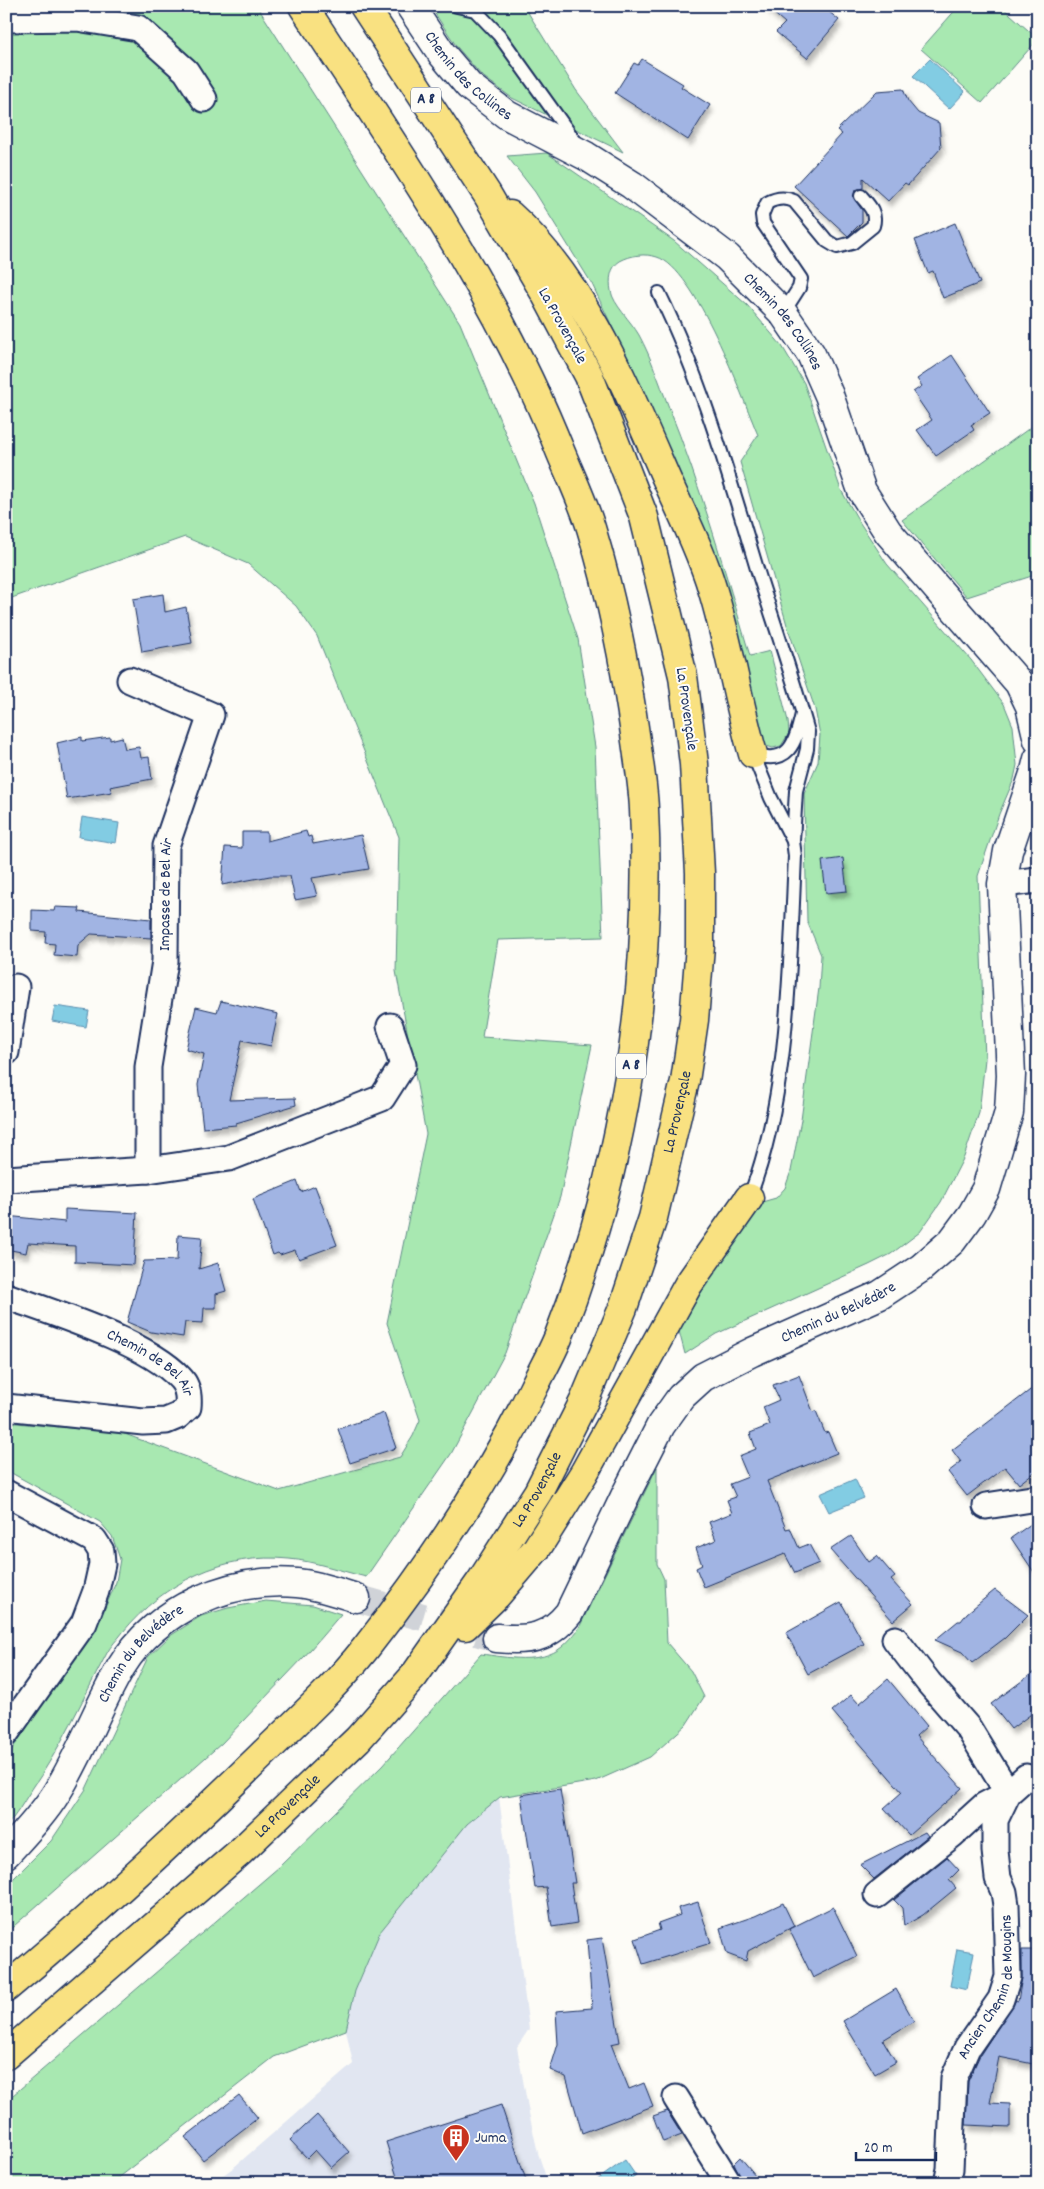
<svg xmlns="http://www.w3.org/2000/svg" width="1044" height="2189" font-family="Dekko,sans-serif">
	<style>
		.built { fill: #e1e6f1 }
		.green { fill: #a8e8b1; stroke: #628c88 }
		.water { fill: #82cce3; stroke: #598dae }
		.building { fill: #a1b4e3; stroke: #1b2f5e; filter: url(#shadow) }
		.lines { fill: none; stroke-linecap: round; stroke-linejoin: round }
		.secondary-tunnel { stroke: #d0d3d8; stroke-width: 28; stroke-dasharray: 28 14; stroke-linecap: butt }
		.lane-casing { stroke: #1b2f5e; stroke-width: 16 }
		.street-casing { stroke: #1b2f5e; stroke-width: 29 }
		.secondary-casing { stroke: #1b2f5e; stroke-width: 31 }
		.highway-casing { stroke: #1b2f5e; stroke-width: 31 }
		.lane { stroke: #fdfcf7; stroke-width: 12 }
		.street { stroke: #fdfcf7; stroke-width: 25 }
		.secondary { stroke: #fdfcf7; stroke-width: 28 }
		.highway { stroke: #f9e181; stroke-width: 28 }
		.labels { text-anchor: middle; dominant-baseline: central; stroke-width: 4; stroke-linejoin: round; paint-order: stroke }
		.shield { fill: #fdfcf7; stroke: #5f6c8c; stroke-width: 1 }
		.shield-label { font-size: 15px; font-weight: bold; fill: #1b2f5e }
		.street-label { font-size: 16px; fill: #1b2f5e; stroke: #fdfcf7 }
		.poi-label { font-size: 16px; fill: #1b2f5e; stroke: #fdfcf7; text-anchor: start }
	</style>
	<defs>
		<filter id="shadow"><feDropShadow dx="3" dy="5.5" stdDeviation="2.5" flood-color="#0004"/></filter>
	</defs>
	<rect width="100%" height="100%" fill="#fdfcf7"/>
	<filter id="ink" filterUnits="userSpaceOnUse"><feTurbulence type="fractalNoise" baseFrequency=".02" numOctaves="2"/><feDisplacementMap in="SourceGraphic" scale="10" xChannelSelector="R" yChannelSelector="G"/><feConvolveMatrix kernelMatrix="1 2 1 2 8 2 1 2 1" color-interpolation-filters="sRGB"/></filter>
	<g filter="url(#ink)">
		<!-- built -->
		<polygon class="built" points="499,1797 529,2029 517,2047 529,2113 538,2153 548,2183 212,2183 233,2168 353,2064 346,2030 355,1991 380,1932 467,1824"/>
		<!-- green -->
		<g class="green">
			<path d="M6 6H257L460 323 534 503 578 639 595 747 603 937 498 940 482 1037 592 1045 560 1197 505 1353 451 1454 366 1577C341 1571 314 1561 289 1559 225 1552 163 1583 123 1632 118 1639 111 1645 107 1653 82 1700 61 1748 30 1792 23 1803 16 1816 6 1826V1758L100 1620 116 1582 120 1559 112 1536 100 1522 6 1470V1422L122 1433 279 1491 400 1457 413 1436 420 1420 387 1323 426 1134 396 971 399 837 317 636 296 606 248 564 185 537 6 600Z"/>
			<polygon points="430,6 524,6 576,90 623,152 512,98 481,75 457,47"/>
			<polygon points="959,6 1001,6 1038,39 982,103 921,49"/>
			<path d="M547 153 674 241 747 305 782 346 804 383 841 490 860 523 887 564 971 660 1004 704 1013 726 1017 765 1014 779 999 814 978 876 985 1059 979 1113 964 1157 941 1202 920 1232 891 1254 869 1265 716 1334 685 1354 679 1331 707 1282 762 1202 776 1198 785 1188 791 1171 801 1120 819 988 821 955 807 921 804 794 818 762 820 735 815 709 787 625 740 462 758 435C742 397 696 269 657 257 645 253 631 255 620 261 610 267 609 280 611 291 613 304 631 321 639 335 651 357 659 382 668 405 701 487 725 571 750 656L770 651 788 721 789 733 781 746 773 748 759 744 685 493 624 352 592 284 535 192 507 156Z"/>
			<polygon points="1038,422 1038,574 967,597 902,520"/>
			<path d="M657 1467V1564L664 1579 667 1643 691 1671 704 1697 686 1725 650 1757 596 1781 500 1797 467 1824 380 1932 355 1991 346 2030 274 2057 112 2183H6V2101L279 1867 383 1765 481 1654C506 1657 540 1665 562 1647 568 1642 573 1636 578 1630Z"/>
			<polygon points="266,1601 313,1605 341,1614 304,1657 222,1743 6,1933 6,1886 51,1841 86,1789 148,1657 170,1636 201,1616 228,1608"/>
		</g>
		<!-- water -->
		<g class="water">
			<polygon points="930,59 965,92 949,109 913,76"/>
			<polygon points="82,817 119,823 116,843 79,837"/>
			<polygon points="55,1006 89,1011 86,1027 52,1021"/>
			<polygon points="855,1479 864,1498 829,1512 820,1494"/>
			<polygon points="957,1949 974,1952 967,1990 950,1986"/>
			<polygon points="625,2160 636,2176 626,2183 593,2183"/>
		</g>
		<!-- building -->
		<g class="building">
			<polygon points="765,6 822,6 839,20 807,58 776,32 785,23"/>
			<polygon points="642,59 683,84 681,87 710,105 688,140 615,93 634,63 638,65"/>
			<polygon points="903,89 908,101 918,113 939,123 941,148 908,185 905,183 888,201 863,178 863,188 855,190 853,197 862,210 862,222 848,236 794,186 842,134 837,130 877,91"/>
			<polygon points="955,223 980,283 943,298 933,271 928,273 915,240"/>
			<polygon points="952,355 990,413 971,425 974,430 936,456 917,430 932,420 913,392 922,386 917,379"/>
			<polygon points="163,594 165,612 186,607 192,643 142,652 133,599"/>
			<polygon points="82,737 82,741 110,737 110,740 122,737 125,749 139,747 141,758 149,757 152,779 110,787 112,792 67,799 57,743"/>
			<polygon points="306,831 308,837 311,836 313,844 361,835 369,869 312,878 317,896 295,900 290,876 270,876 222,885 225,847 242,848 242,832 267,832 267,841"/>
			<polygon points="843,858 847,891 826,893 822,861"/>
			<polygon points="55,907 80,908 79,912 151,919 151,938 91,934 78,945 77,957 54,955 55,944 45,943 46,932 32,931 32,910 54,911"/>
			<polygon points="221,1001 278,1014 271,1046 242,1040 229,1100 295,1098 296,1105 236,1123 236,1125 203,1128 198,1085 204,1054 186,1049 196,1007 217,1012"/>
			<polygon points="297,1181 301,1192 315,1186 337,1245 299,1259 295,1250 280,1255 278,1253 273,1255 253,1199"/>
			<polygon points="65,1209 137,1213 134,1265 75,1262 75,1246 28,1243 26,1253 6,1249 6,1216 65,1222"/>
			<polygon points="178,1235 202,1237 199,1269 218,1263 226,1291 216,1294 216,1308 204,1308 203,1323 185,1322 183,1337 151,1332 127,1322 144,1261 177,1260"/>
			<polygon points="799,1375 813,1412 816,1411 825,1433 828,1432 837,1453 767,1481 786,1529 790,1528 799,1548 809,1544 819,1563 795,1573 785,1554 704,1587 696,1568 702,1565 696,1548 716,1540 709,1522 732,1513 727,1500 736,1497 730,1484 748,1477 739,1456 756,1449 750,1433 770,1425 763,1407 779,1400 773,1385"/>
			<polygon points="1038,1384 1038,1469 1019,1484 1005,1467 967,1496 948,1472 961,1462 952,1450"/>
			<polygon points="384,1413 396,1448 350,1463 338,1429"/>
			<polygon points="1038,1519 1038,1578 1011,1538"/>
			<polygon points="851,1536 869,1562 877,1556 895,1577 891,1580 913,1604 893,1621 830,1550"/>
			<polygon points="995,1590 1028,1615 1005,1638 972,1663 962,1652 935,1640 958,1621 961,1621 967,1613"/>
			<polygon points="841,1602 864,1644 808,1674 786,1633"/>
			<polygon points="1038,1669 1038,1709 1011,1729 991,1704"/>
			<polygon points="888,1679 927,1726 916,1736 962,1788 909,1835 884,1808 902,1792 832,1711 851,1695 859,1704"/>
			<polygon points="560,1789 575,1883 571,1883 577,1923 552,1927 546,1887 535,1888 521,1795"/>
			<polygon points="925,1832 928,1836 874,1879 860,1865"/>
			<polygon points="947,1857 959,1870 949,1880 956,1888 923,1915 904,1926 902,1908 894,1900"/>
			<polygon points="698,1902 711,1943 643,1964 635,1939 660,1930 658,1923 680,1915 678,1908"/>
			<polygon points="783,1903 794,1926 748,1951 746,1961 727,1954 720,1928 755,1916"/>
			<polygon points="833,1907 857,1956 813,1978 789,1929"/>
			<polygon points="602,1938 620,2042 611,2044 629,2089 644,2083 653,2106 582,2133 566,2077 550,2070 558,2044 556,2011 592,2008 587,1940"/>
			<polygon points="1022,1950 1038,1950 1038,2065 999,2057 990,2103 1010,2104 1010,2127 966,2125 968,2081 980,2055 1016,2000 1018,2001 1022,1977"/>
			<polygon points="896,1989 914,2021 883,2040 896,2062 875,2074 843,2021"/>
			<polygon points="239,2095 258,2118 203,2160 185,2137"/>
			<polygon points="501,2105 527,2183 399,2183 386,2142"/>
			<polygon points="667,2111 682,2135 663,2142 653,2116"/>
			<polygon points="317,2115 349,2152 331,2168 315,2150 307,2158 290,2140"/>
			<polygon points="740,2157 762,2183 743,2183 734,2163"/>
		</g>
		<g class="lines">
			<!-- secondary-tunnel -->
			<polyline class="secondary-tunnel" points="356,1598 497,1638"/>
			<defs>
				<g id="lane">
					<polyline points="457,6 475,10 499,35 577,144"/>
					<path d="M659 293C702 381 729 476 757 569 774 623 793 677 808 732L807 749 796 791 793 841"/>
					<path d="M783 313 799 288 801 279 763 223 762 215 767 203C776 198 785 197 794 201L827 241 837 247 852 243 873 226C877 213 869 205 861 196"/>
					<path d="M753 754C789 766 795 744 802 714"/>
					<path d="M749 1198C789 1098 790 964 795 856L793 841 771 798 753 754"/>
				</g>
				<g id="street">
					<polyline points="6,19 77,18 138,28 186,71 204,99"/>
					<polyline points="1002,884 1038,880"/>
					<polyline points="6,1052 16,987"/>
					<polyline points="148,1170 229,1158 382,1098 403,1065 390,1026"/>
					<path id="s1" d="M6 1179 148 1170V1067L165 961 166 846 211 715 130 680"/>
					<path id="s2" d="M6 1296C53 1313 147 1342 180 1378 188 1386 189 1397 188 1407L178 1416 166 1421 143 1422 6 1407"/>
					<polyline points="6,1493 94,1540 101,1551 102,1564 96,1591 84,1623 6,1733"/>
					<polyline points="986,1506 1038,1498"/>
					<polyline points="895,1639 929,1683 969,1729 1008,1793"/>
					<polyline points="877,1895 952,1835 985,1805 1008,1793 1026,1777"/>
					<polyline points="676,2098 729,2183"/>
					<path id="s3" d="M947 2183 950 2169 954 2078 967 2048 1001 1999 1008 1977 1006 1905 1004 1892 998 1878 995 1851V1820L1008 1793"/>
				</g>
				<g id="secondary">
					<path id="s4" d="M410 6 442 54 469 86 507 115 586 156 632 185 727 257 783 313 811 354 829 395 862 491 888 532 1019 683 1030 706 1038 740"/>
					<path id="s5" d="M497 1638C529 1641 548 1639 569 1613L627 1492 661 1425 681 1397 703 1377 752 1352 880 1295 921 1268 952 1241 972 1214 986 1189 1009 1112 1011 1075 1002 884 1008 851 1035 771 1038 759"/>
					<path id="s6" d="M6 1854C24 1834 43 1815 57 1792 82 1752 97 1708 121 1667 157 1608 230 1577 297 1583 317 1585 337 1592 356 1598"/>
				</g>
				<g id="highway">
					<path d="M510 215C584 281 628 391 667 480 683 516 701 551 712 588 729 643 737 699 753 754"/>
					<polyline points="465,1626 497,1595 537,1548 584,1473 688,1285 749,1198"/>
					<path d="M6 1988C94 1915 179 1836 261 1756 296 1722 334 1688 365 1649 429 1568 487 1482 533 1389 541 1372 551 1355 558 1338 623 1171 653 988 644 809 643 786 639 763 636 741 626 669 612 597 591 528 583 502 571 477 561 453 497 292 397 150 303 6"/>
					<path id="s7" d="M6 2055 240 1852 358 1739 414 1676 481 1581 538 1492 584 1401 623 1308 653 1218 685 1081 694 1020 700 946V873L694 764 683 676 644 517 589 376 546 295 487 194 364 6"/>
				</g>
			</defs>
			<!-- lane casing -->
			<use href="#lane" class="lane-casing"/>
			<!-- street casing -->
			<use href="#street" class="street-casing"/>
			<!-- secondary casing -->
			<use href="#secondary" class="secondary-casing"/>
			<!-- highway casing -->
			<use href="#highway" class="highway-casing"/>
			<!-- lane -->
			<use href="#lane" class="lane"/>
			<!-- street -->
			<use href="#street" class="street"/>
			<!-- secondary -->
			<use href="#secondary" class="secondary"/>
			<!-- highway -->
			<use href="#highway" class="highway"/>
		</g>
	</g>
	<!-- icons -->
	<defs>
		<symbol id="building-pin" viewBox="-11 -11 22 30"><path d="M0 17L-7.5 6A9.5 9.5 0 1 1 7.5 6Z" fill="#c8321e" stroke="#fdfcf7"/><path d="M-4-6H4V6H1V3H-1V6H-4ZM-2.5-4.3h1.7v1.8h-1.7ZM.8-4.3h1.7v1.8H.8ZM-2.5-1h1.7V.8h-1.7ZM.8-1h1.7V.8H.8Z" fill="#fff"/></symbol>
	</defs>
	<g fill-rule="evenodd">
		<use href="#building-pin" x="440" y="2122" width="32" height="43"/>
	</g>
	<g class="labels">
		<!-- shield labels -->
		<g class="shield">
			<rect x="411" y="87.5" width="30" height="25" rx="4"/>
			<rect x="616" y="1053.5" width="30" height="25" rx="4"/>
		</g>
		<g class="shield-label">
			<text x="426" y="100">A 8</text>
			<text x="631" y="1066">A 8</text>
		</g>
		<!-- street labels -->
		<g class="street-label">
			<text stroke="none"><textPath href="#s4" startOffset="92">Chemin des Collines</textPath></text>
			<text stroke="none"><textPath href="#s4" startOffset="496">Chemin des Collines</textPath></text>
			<text transform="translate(562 326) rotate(61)">La Provençale</text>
			<text transform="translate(686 709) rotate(82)">La Provençale</text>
			<text stroke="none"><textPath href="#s1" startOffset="419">Impasse de Bel Air</textPath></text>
			<text stroke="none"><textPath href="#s7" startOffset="1186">La Provençale</textPath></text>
			<text stroke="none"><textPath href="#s5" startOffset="504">Chemin du Belvédère</textPath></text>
			<text stroke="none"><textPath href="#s2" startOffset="161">Chemin de Bel Air</textPath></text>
			<text stroke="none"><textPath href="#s7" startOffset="781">La Provençale</textPath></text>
			<text stroke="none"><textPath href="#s6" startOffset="244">Chemin du Belvédère</textPath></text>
			<text stroke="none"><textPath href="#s7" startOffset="376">La Provençale</textPath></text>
			<text stroke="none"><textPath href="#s3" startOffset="205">Ancien Chemin de Mougins</textPath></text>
		</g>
		<!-- poi labels -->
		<g class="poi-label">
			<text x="475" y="2138">Juma</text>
		</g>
	</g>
	<!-- margin -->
	<rect width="1044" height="2189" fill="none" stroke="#fdfcf7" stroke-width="25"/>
	<rect x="12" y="12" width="1019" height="2164" fill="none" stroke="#1b2f5e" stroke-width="2" filter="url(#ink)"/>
	<!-- scale -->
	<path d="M856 2152v8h80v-8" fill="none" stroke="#1b2f5e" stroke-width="2.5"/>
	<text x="864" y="2152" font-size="15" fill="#1b2f5e" stroke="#fdfcf7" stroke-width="4" paint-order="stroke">20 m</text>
</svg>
